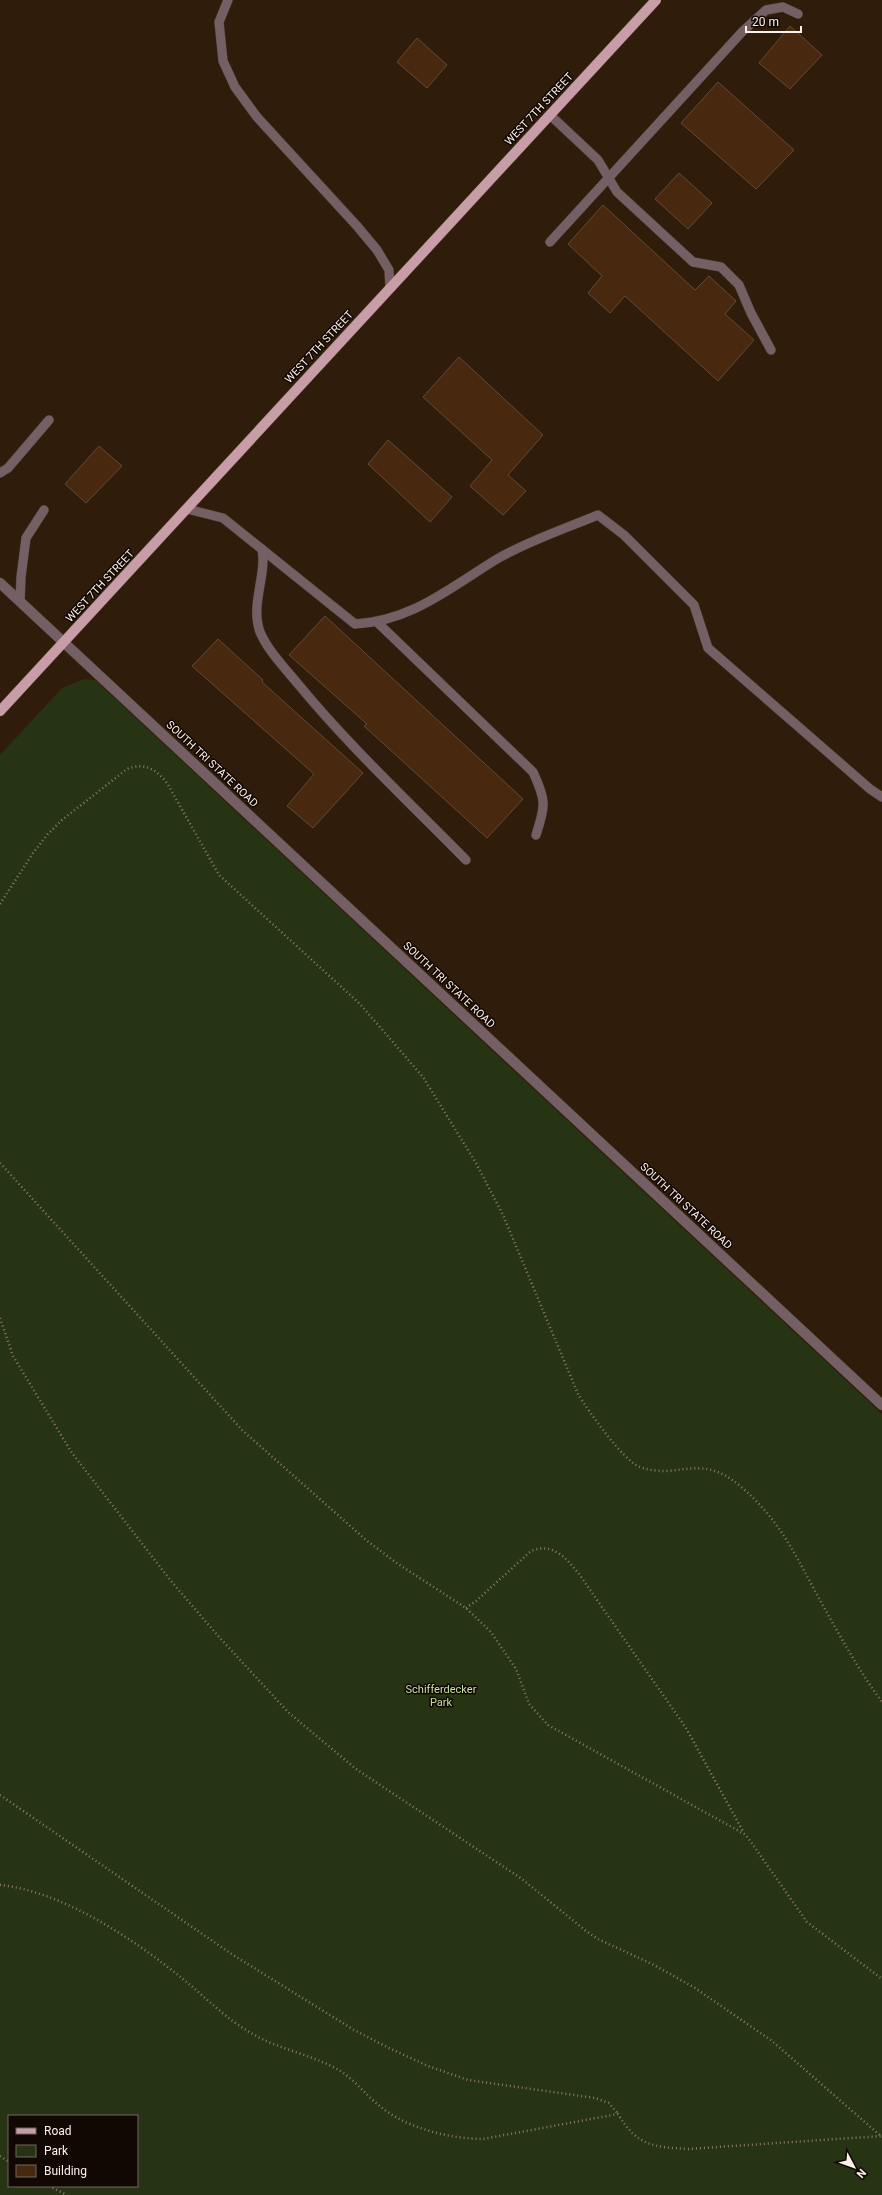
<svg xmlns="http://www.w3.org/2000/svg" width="882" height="2195" font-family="Roboto,sans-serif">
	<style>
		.green { fill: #273414; fill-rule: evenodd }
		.building { fill: #482910; stroke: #624a38 }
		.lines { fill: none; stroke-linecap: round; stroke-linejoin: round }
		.lane-casing { stroke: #4d3a29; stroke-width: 10 }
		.street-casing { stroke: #4d3a29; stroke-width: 11 }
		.primary-casing { stroke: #4d3a29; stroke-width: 11 }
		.path { stroke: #8a7a6c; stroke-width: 2.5; stroke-dasharray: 1 3; stroke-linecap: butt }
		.lane { stroke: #735f64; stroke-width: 9 }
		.street { stroke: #735f64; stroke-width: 10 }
		.primary { stroke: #c79ea7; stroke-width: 10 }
		.labels { text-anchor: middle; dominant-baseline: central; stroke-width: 3; stroke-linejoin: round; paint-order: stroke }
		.street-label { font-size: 11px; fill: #fdf2e9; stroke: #110803 }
		.park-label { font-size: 11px; fill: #c4e0a0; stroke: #110803 }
	</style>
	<rect width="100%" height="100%" fill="#301c0a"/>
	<!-- green -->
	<path class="green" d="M84 679 95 680 882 1414V2195H0V755L62 688ZM9 2116H137V2186H9Z"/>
	<!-- building -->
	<g class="building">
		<polygon points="790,26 822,55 790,89 759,63"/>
		<polygon points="417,38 447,65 427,88 397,62"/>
		<polygon points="718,82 794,150 756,189 681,123"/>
		<polygon points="679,173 712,203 688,229 655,199"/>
		<polygon points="603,205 695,290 709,276 736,301 725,314 754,340 718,381 625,296 610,313 588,293 602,276 568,244"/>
		<polygon points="459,357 543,435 508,475 526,491 503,515 470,486 492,460 423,397"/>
		<polygon points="388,440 452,497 430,522 368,464"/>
		<polygon points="99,446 122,466 86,503 65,484"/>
		<polygon points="325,616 523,799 487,838 364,726 367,724 289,655"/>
		<polygon points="218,639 263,680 262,682 363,773 313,828 287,806 314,774 192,666"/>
	</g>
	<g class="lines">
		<defs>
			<g id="lane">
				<polyline points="228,0 219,22 223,61 235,87 257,117 357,226 377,250 389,270 390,288"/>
				<polyline points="550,115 598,160 617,192 693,262 721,267 739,285 751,313 771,350"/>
				<polyline points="550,242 742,32 766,10 783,7 798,14"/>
				<polyline points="0,473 8,468 49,420"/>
				<path d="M187 509 223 518 355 624C412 621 451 587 497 559 528 541 564 529 598 515L624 535 694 605 708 648 870 789 882 797"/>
				<path d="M262 549C267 576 250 604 260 632 268 651 285 668 298 684 349 746 409 802 466 860"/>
				<polyline points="20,602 21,577 26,538 44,510"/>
				<path d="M378 623 533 772C546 800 546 805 536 835"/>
			</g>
			<polyline id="street" points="0,583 882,1405"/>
			<polyline id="primary" points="0,711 656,0"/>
		</defs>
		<!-- lane casing -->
		<use href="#lane" class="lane-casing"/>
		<!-- street casing -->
		<use href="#street" class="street-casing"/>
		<!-- primary casing -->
		<use href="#primary" class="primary-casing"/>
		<!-- path -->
		<g class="path">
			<path d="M0 904 33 853 47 835 62 820 127 769C144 762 156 769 167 783L219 875 360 1004 423 1077 476 1163 503 1215 578 1394C588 1410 623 1461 640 1467 679 1481 699 1451 740 1486 777 1517 793 1550 815 1591 836 1629 857 1668 882 1702"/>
			<polyline points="0,1163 242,1430 366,1540 398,1564 466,1608 491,1632 516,1669 529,1704 548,1725 746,1835 807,1922 882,1979"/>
			<polyline points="0,1318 13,1356 72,1453 171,1581 219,1637 289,1713 356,1769 522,1879 586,1931 598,1939 654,1965 695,1988 772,2041 882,2137"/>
			<path d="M466 1608 476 1601 531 1551C553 1542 566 1558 579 1574L686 1728 744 1833"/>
			<polyline points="0,1795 230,1953 354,2030 391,2049 428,2066 468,2080 595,2098 609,2103 618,2114"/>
			<path d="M0 1885C62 1891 135 1940 183 1979 204 1996 223 2016 246 2030 273 2048 307 2053 335 2068 353 2077 365 2095 381 2107 407 2128 450 2139 483 2139L618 2114C637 2146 653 2147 688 2149L882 2136"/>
			<polyline points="0,2156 9,2162"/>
			<polyline points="49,2186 67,2195"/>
		</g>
		<!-- lane -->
		<use href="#lane" class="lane"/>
		<!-- street -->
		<use href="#street" class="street"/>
		<!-- primary -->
		<use href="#primary" class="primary"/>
	</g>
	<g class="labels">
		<!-- street labels -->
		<g class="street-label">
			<text transform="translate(539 109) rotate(-47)">WEST 7TH STREET</text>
			<text transform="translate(319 347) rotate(-47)">WEST 7TH STREET</text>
			<text transform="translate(100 586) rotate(-47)">WEST 7TH STREET</text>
			<text transform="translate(212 764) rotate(43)">SOUTH TRI STATE ROAD</text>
			<text transform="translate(449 985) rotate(43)">SOUTH TRI STATE ROAD</text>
			<text transform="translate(686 1206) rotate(43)">SOUTH TRI STATE ROAD</text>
		</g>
		<!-- park labels -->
		<g class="park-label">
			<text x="441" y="1689">Schifferdecker<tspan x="441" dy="13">Park</tspan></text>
		</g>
	</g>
	<!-- legend -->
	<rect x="8" y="2115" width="130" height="72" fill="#110803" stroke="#6f665f"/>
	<rect x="16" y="2128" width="20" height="6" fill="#c79ea7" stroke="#6f665f"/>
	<text x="44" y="2135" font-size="12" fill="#fdf2e9">Road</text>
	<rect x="16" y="2145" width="20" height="12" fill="#273414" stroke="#6f665f"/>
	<text x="44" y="2155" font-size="12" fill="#fdf2e9">Park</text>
	<rect x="16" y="2165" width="20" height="12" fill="#482910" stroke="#6f665f"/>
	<text x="44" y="2175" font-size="12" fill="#fdf2e9">Building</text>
	<!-- north arrow -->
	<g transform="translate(854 2167) rotate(131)" stroke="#110803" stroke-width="3" paint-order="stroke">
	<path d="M0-3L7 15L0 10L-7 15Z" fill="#fdf2e9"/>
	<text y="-6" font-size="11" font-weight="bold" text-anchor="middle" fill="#fdf2e9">N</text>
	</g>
	<!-- scale -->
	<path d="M746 26v6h55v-6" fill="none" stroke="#fdf2e9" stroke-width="2"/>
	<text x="752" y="26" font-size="12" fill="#fdf2e9" stroke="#110803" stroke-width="3" paint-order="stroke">20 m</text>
</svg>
